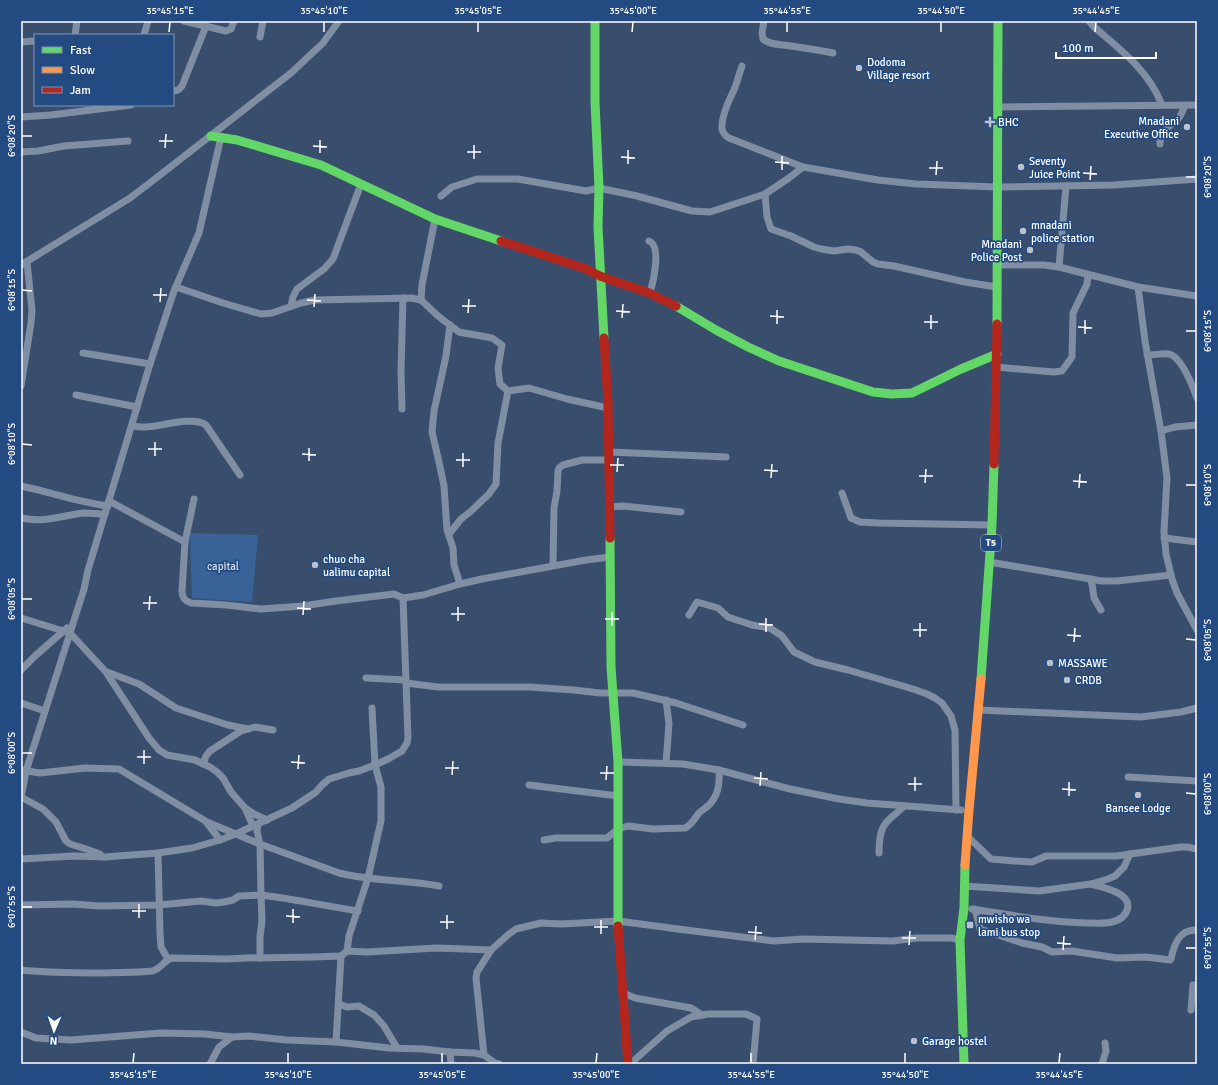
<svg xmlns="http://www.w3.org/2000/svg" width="1218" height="1085" font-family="Signika,sans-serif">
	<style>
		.green { fill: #386298 }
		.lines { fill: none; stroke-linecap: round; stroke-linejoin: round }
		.street { stroke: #7f8ea2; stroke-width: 7 }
		.fast { stroke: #63d668; stroke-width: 9 }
		.slow { stroke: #ff974d; stroke-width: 9 }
		.jam { stroke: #b3261e; stroke-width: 9 }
		.ticks { fill: none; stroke: #fff; stroke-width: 1.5 }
		.poi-dot { fill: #bac1cc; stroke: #244b81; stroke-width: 1.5 }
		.labels { text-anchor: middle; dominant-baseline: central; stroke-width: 3.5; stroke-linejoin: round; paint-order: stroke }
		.shield { fill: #244b81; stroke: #bdc9d9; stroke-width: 1 }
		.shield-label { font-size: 10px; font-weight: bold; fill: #fff }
		.poi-label { font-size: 11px; fill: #fff; stroke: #244b81; text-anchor: start }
		.park-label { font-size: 11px; fill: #cee0f6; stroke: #244b81 }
		.neatline { fill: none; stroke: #fff; stroke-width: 1.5 }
		.ticks-label { font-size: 10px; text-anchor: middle; fill: #fff }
	</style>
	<rect width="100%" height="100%" fill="#394e6c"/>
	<!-- green -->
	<polygon class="green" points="190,533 258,535 252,602 192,598"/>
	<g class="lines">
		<!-- street -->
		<g class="street">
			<polyline points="184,21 226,31 231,29 234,21"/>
			<path d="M764 21 762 33 763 39C771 46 782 44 791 46 805 48 819 50 833 53"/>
			<path d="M1089 21 1094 27C1121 50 1149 71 1162 105"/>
			<polyline points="75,35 77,21"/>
			<polyline points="144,35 148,21"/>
			<polyline points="260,37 263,21"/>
			<polyline points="21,42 35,41"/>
			<path d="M742 66C739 74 737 83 734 90 729 100 721 117 722 129 723 133 725 136 729 138L803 167 878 180 916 184 997 187 1114 185 1197 179"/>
			<polyline points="173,91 178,90 182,86 206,26"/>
			<polyline points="998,107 1197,105"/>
			<polyline points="21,117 51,115 131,105"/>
			<path d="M1160 144C1160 131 1169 127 1178 119 1181 116 1183 110 1185 105"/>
			<polyline points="21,152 38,151 64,146 128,141"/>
			<polyline points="765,194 767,217 771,229 791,236 814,247 821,249 834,251 848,249 856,250 861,252 873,262 878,264 894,266 965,282 997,287"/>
			<polyline points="441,196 452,187 477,179 518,179 586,191 599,188 637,196 692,211 710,212 765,194 789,178 803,167"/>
			<path d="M649 241C662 246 653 283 650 293"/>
			<polyline points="21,265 130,198 151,182 291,73 323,43 339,21"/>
			<polyline points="998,265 1044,265 1059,267 1138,287 1197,296"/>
			<polyline points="1059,267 1066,186"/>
			<polyline points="176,287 223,303 261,314 272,313 301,303 315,300 411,298 421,300 438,316 459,332 492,338 502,345 498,368 500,384 508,391"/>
			<polyline points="1138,287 1145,341 1161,431 1167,478 1164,532 1166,554 1172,579 1177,593 1197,630"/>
			<polyline points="421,300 422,285 435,219"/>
			<polyline points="291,306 293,297 297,289 324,269 333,259 361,184"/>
			<polyline points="450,325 446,356 434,411 432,432 439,462 444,486 447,530 453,548 454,565 460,584"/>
			<polyline points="83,353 150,364"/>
			<path d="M1147 355C1154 355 1163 353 1169 354 1182 357 1193 387 1197 398"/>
			<polyline points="996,367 1054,372 1062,371 1072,357 1073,313 1087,284 1088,275"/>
			<polyline points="21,386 31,323 32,310 27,262"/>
			<polyline points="76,395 137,407"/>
			<polyline points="402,409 401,371 403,298"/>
			<path d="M132 426C137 427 142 427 147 427 162 426 194 416 206 425L240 475"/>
			<polyline points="1161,431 1175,427 1197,425"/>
			<polyline points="609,452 726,457"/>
			<path d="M21 486C50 492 78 502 108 506"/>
			<polyline points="842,493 851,518 860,522 879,523 992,525"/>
			<path d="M194 499 185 542 182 591C182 598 185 601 191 603L226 605 261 609 303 606 336 601 394 594 403 598 423 595 460 584 482 579 586 560 610 557"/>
			<polyline points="109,501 185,542"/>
			<polyline points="610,507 623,506 681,512"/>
			<path d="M21 518C44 523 61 516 83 513 90 513 98 514 105 514"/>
			<polyline points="449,534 461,519 470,512 489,494 496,484 498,443 508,391 529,388 567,399 608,408"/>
			<polyline points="1164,538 1197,542"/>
			<polyline points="989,562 1102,581 1117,581 1171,575"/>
			<polyline points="553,565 554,508 557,491 558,471 559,468 563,465 582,460 609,460"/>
			<polyline points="1090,579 1092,584 1094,598 1101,610"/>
			<polyline points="689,615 697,602 718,608 728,617 752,625 770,628 782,636 794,652 815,662 848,670 913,689 927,694 935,698 942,703 951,716 955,730 956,810"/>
			<polyline points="21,618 70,633 106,672 149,738 159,750 167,755 195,760 210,767 217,772 223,778 231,792 245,808 254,814 267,820"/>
			<polyline points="21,670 35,656 67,628"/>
			<polyline points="107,672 139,684 176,708 228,725 248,729"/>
			<polyline points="366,678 406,680"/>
			<polyline points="406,683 438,687 529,687 574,690 600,693 633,693 676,703 743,725"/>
			<polyline points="666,700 669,724 666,763"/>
			<polyline points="21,703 45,711"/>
			<polyline points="979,710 1141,717 1181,712 1197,708"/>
			<polyline points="618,762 683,764 719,770 790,789 839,799 867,803 961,810"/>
			<polyline points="203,764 206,756 210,751 241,731 255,727 273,730"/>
			<path d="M21 770 40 773 85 768 119 769 207 822 260 844 339 873C371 881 406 880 439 886"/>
			<polyline points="1128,777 1197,781"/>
			<polyline points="529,785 618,796"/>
			<polyline points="21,797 43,809 56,822 66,841 70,844 86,849 100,854"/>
			<polyline points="21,798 26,771 84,589 88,570 150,364 174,291 199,233 221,137"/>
			<polyline points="245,808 253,826"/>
			<polyline points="207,823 220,840"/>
			<polyline points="967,836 991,859 1015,861 1032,862 1046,856 1116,856 1181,847 1187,847 1197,849"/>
			<path d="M544 840 556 838H607L618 829 628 826 653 829 685 828C692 825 694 819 699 813 702 810 706 808 709 805 718 796 720 782 719 770"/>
			<polyline points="158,853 160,933 161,947 168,959"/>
			<path d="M879 853C879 846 879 837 882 830 885 820 897 814 904 806"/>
			<polyline points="21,859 74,856 105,857 158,853 192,848 220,840 236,834 292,808 316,792 322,785 329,779 349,773 359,771 375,765 388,759 402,751 407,743 408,738 403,598"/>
			<polyline points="964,886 1039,891 1091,884 1108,879 1115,876 1124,867 1130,854"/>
			<polyline points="21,905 73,904 100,906 159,905 201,901 216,903 224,902 233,900 239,896 261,895 260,844 257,831 258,824"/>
			<path d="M972 909C1010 915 1048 922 1087 923 1095 923 1104 924 1112 922 1120 920 1127 915 1128 906 1128 892 1102 887 1091 884"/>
			<path d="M975 909 980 929 1022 943 1042 947 1052 952 1072 951 1117 958 1146 957 1170 960 1171 959C1174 945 1179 929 1197 930"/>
			<polyline points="347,951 349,936 368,878 381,821 381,787 375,765 372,708"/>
			<path d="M260 958V937L262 921 261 895C294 899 326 906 358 911"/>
			<path d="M21 970C48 973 75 973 102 973 118 972 136 973 152 971 161 969 164 960 172 958L226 959 247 958 314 957 341 956 347 951 367 952 437 948 491 950"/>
			<polyline points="623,993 635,998 691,1008 702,1015"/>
			<polyline points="339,1004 347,1007 359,1006 374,1015 384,1026 397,1048"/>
			<polyline points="1191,1010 1193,985 1197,985"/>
			<polyline points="21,1032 36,1038 71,1040 161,1033 205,1034 232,1037 248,1036 287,1040 336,1042 389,1048 423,1049 450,1052 475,1053 484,1055 495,1063 499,1064"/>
			<polyline points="336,1042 341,956"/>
			<polyline points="450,1052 451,1064"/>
			<polyline points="484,1055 476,978 477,972 491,950 509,934 516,929 541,923 561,924 618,921 678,929 774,941 803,939 893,941 916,938 951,938 960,940"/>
			<polyline points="210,1064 219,1047 232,1037"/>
			<polyline points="630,1064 667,1031 691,1017 708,1014 746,1014 757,1019 753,1064"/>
			<polyline points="1102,1064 1106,1051 1105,1043"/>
		</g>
		<!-- fast -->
		<g class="fast">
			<polyline points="595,21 595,102 599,188 598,227 604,338"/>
			<polyline points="211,136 237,140 321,165 435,219 501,241"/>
			<polyline points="676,306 716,330 748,347 779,361 873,392 892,394 912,393 961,369 997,354"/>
			<polyline points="997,324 998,21"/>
			<polyline points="610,538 611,667 618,762 618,926"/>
			<polyline points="981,679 992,525 994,464"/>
			<polyline points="964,1064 960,940 964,908 965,865"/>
		</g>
		<!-- slow -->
		<polyline class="slow" points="965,865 969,810 981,679"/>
		<!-- jam -->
		<g class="jam">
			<polyline points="501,241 584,268 600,276 647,292 676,306"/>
			<polyline points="604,338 608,402 610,538"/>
			<polyline points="994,464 997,324"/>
			<polyline points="618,926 628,1064"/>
		</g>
	</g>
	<!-- ticks -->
	<path class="ticks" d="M169 32 170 22M324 32V22M478 32V22M632 32 633 22M787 32V22M941 32V22M1095 32 1096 22M22 136H32M159 141H173M313 146 327 147M165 148 166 134M467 152H481M320 153V140M621 157 635 158M474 159V145M775 162 789 163M628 164V150M929 168H943M782 170V156M1083 173 1097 174M936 175 937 161M1186 177H1196M1090 180 1091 166M22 290 32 291M153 295H167M307 300 321 301M160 302 161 288M462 306H476M314 307 315 294M616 311 630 312M468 313 469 299M770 316 784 317M622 318 623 304M924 322H938M777 324V310M1078 327 1092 328M931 329V315M1186 331H1196M1085 334V320M22 444 32 445M148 449H162M302 454 316 455M155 456V442M456 460H470M309 461V448M610 465H624M463 467V453M764 470 778 471M617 472 618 458M919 476H933M771 478 772 464M1073 481 1087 482M925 483 926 469M1186 485H1196M1079 488 1080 474M22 599H32M143 603H157M297 608 311 609M149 610 150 596M451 614H465M303 615 304 601M605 619H619M458 621V607M759 624 773 625M612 626V612M913 630H927M766 632V618M1067 635 1081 636M920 637V623M1186 639 1196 640M1074 642 1075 628M22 753H32M137 757H151M291 762 305 763M144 764V750M445 768H459M298 769 299 755M600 773H614M452 775 453 761M754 778 768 779M606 780 607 766M908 784H922M760 786 761 772M1062 789 1076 790M915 791V777M1186 793 1196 794M1069 796V782M22 907H32M132 911H146M286 916 300 917M139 918V904M440 922H454M293 923V909M594 927H608M447 929V915M748 932 762 933M601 934V920M902 938H916M755 940 756 926M1057 943 1071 944M909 945 910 931M1186 948H1196M1063 950 1064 936M133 1063 134 1053M288 1063V1053M442 1063V1053M596 1063 597 1053M751 1063V1053M905 1063V1053M1059 1063 1060 1053"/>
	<!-- markers -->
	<g class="poi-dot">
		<circle cx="859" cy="68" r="4"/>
		<path d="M988 116h4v4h4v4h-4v4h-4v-4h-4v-4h4z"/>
		<circle cx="1187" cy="127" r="4"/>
		<circle cx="1021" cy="167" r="4"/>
		<circle cx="1023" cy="231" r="4"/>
		<circle cx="1030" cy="250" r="4"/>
		<circle cx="315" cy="565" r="4"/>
		<circle cx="1050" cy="663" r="4"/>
		<circle cx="1067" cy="680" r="4"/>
		<circle cx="1138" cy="795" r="4"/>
		<rect x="966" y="921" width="8" height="8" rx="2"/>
		<circle cx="914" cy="1041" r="4"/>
	</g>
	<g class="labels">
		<!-- shield labels -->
		<rect class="shield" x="981" y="535" width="20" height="16" rx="3"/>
		<g class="shield-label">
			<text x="991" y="543">T5</text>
		</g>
		<!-- poi labels -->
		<g class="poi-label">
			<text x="867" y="62">Dodoma<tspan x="867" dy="13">Village resort</tspan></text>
			<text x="1179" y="121" text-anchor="end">Mnadani<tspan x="1179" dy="13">Executive Office</tspan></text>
			<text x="998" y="122">BHC</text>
			<text x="1029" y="161">Seventy<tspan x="1029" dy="13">Juice Point</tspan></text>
			<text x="1031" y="225">mnadani<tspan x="1031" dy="13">police station</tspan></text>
			<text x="1022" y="244" text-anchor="end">Mnadani<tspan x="1022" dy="13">Police Post</tspan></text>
			<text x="323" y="559">chuo cha<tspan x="323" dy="13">ualimu capital</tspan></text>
			<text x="1058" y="663">MASSAWE</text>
			<text x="1075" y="680">CRDB</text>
			<text x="1138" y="808" text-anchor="middle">Bansee Lodge</text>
			<text x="978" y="919">mwisho wa<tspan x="978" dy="13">lami bus stop</tspan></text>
			<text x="922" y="1041">Garage hostel</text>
		</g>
		<!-- park labels -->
		<g class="park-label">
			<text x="223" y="566">capital</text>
		</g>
	</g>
	<!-- border -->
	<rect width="1218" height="1085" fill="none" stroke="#244b81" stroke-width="44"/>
	<!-- legend -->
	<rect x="34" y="34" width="140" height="72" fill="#244b81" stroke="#7c93b3"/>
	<rect x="42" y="47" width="20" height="6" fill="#63d668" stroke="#7c93b3"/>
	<text x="70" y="54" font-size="12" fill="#ffffff">Fast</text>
	<rect x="42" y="67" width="20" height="6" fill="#ff974d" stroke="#7c93b3"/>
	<text x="70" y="74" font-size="12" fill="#ffffff">Slow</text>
	<rect x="42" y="87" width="20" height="6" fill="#b3261e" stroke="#7c93b3"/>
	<text x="70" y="94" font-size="12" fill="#ffffff">Jam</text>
	<!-- north arrow -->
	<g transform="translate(54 1031) rotate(182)" stroke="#244b81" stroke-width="3" paint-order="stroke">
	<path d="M0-3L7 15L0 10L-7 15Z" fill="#ffffff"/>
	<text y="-6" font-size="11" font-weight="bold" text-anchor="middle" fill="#ffffff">N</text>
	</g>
	<!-- scale -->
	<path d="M1056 52v6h100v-6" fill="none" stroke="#ffffff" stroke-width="2"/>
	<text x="1062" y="52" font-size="12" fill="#ffffff" stroke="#244b81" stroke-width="3" paint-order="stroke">100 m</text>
	<rect x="22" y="22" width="1174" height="1041" class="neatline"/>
	<g class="ticks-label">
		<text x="170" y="14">35°45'15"E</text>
		<text x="324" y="14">35°45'10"E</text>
		<text x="478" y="14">35°45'05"E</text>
		<text x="633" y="14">35°45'00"E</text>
		<text x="787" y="14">35°44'55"E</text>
		<text x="941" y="14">35°44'50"E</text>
		<text x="1096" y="14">35°44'45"E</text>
		<text transform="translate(11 136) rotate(-90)" y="4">6°08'20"S</text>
		<text transform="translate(1207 177) rotate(-90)" y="4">6°08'20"S</text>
		<text transform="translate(11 290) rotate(-90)" y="4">6°08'15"S</text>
		<text transform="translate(1207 331) rotate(-90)" y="4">6°08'15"S</text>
		<text transform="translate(11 444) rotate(-90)" y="4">6°08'10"S</text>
		<text transform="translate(1207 485) rotate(-90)" y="4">6°08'10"S</text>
		<text transform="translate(11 599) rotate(-90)" y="4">6°08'05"S</text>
		<text transform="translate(1207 640) rotate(-90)" y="4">6°08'05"S</text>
		<text transform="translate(11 753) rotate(-90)" y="4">6°08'00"S</text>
		<text transform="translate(1207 794) rotate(-90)" y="4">6°08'00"S</text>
		<text transform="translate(11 907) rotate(-90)" y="4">6°07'55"S</text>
		<text transform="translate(1207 948) rotate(-90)" y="4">6°07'55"S</text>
		<text x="133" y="1078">35°45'15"E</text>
		<text x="288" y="1078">35°45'10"E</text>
		<text x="442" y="1078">35°45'05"E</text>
		<text x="596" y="1078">35°45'00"E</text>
		<text x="751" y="1078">35°44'55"E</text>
		<text x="905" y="1078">35°44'50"E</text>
		<text x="1059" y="1078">35°44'45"E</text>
	</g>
</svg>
